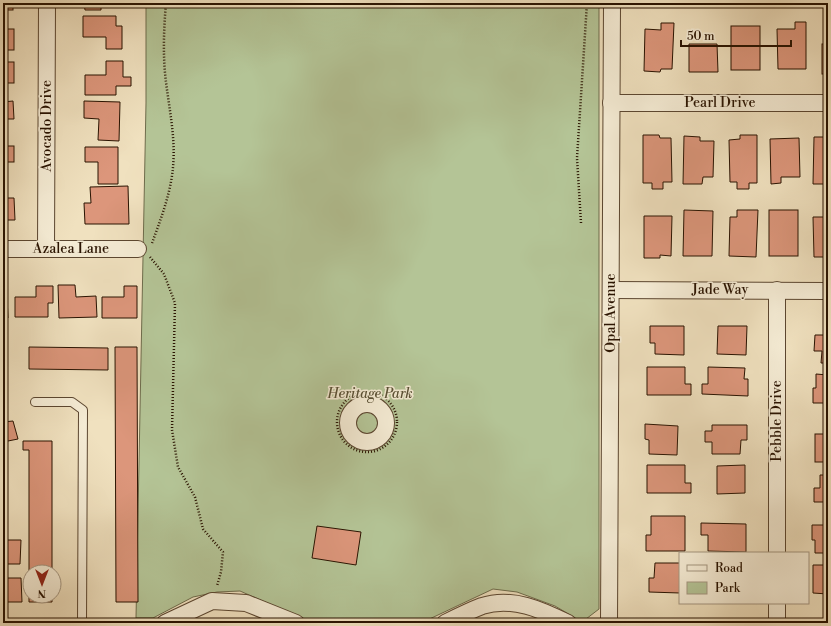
<svg xmlns="http://www.w3.org/2000/svg" width="831" height="626" font-family="'Libre Bodoni',serif">
	<style>
		.green { fill: #b4c496; stroke: #6e6c4c }
		.building { fill: #dc967b; stroke: #291301 }
		.lines { fill: none; stroke-linecap: round; stroke-linejoin: round }
		.service-casing { stroke: #5b4630; stroke-width: 10 }
		.minor-casing { stroke: #5b4630; stroke-width: 18 }
		.path { stroke: #291301; stroke-width: 2.5; stroke-dasharray: 1 2; stroke-linecap: butt }
		.service { stroke: #f5ecd5; stroke-width: 8 }
		.minor { stroke: #f5ecd5; stroke-width: 16 }
		.labels { text-anchor: middle; dominant-baseline: central; stroke-width: 3; stroke-linejoin: round; paint-order: stroke }
		.street-label { font-size: 14px; fill: #291301; stroke: #f5ecd5 }
		.park-label { font-size: 14px; font-style: italic; fill: #5a5135; stroke: #f5ecd5 }
	</style>
	<rect width="100%" height="100%" fill="#f0e1bf"/>
	<filter id="stains"><feTurbulence type="fractalNoise" baseFrequency=".005" numOctaves="4"/><feColorMatrix values="0 0 0 0 .2 0 0 0 0 .09 0 0 0 0 .02 0 0 0 .5 -.17"/></filter>
	<radialGradient id="worn" r=".72"><stop offset=".6" stop-color="#630" stop-opacity="0"/><stop offset="1" stop-color="#630" stop-opacity=".3"/></radialGradient>
	<!-- green -->
	<polygon class="green" points="146,3 599,3 599,609 586,619 577,619 555,606 517,592 493,589 421,623 320,623 299,617 240,591 217,592 193,597 153,618 136,618 146,103"/>
	<!-- building -->
	<g class="building">
		<rect x="3" y="3" width="10" height="7"/>
		<polygon points="84,3 120,3 120,5 101,6 101,10 85,10"/>
		<polygon points="731,3 742,3 742,6 731,5"/>
		<polygon points="83,16 116,16 116,26 122,26 122,49 106,49 106,37 83,37"/>
		<polygon points="795,22 806,22 806,69 778,69 777,29 795,29"/>
		<polygon points="661,23 674,23 672,69 661,69 660,72 644,71 645,29 661,30"/>
		<rect x="731" y="26" width="29" height="44"/>
		<rect x="3" y="29" width="11" height="21"/>
		<polygon points="689,44 717,44 718,72 689,72"/>
		<rect x="822" y="44" width="6" height="30"/>
		<polygon points="106,61 123,61 123,77 131,77 131,86 116,86 116,95 85,95 85,75 106,75"/>
		<rect x="3" y="62" width="11" height="21"/>
		<polygon points="13,101 14,119 3,119 3,102"/>
		<polygon points="84,101 120,102 119,141 98,140 99,119 84,118"/>
		<polygon points="643,135 659,135 660,138 671,138 672,182 663,182 663,189 652,189 652,183 643,183"/>
		<polygon points="740,135 757,135 757,183 749,183 749,189 737,189 737,182 730,182 729,140 740,139"/>
		<polygon points="684,136 700,137 700,141 714,141 713,177 703,177 702,184 683,184"/>
		<polygon points="814,137 828,137 828,177 824,177 824,184 813,184"/>
		<polygon points="799,138 800,177 781,177 781,183 771,184 770,139"/>
		<rect x="3" y="146" width="11" height="16"/>
		<polygon points="85,147 118,147 118,184 98,184 98,162 85,162"/>
		<polygon points="128,186 129,224 85,224 84,203 91,203 90,187"/>
		<polygon points="3,198 14,198 15,220 3,220"/>
		<polygon points="684,210 713,211 712,256 683,256"/>
		<polygon points="737,210 758,210 756,257 729,256 730,217 737,217"/>
		<rect x="769" y="210" width="29" height="46"/>
		<polygon points="644,216 672,216 671,256 660,255 660,258 644,258"/>
		<polygon points="813,217 828,217 828,257 814,257"/>
		<polygon points="58,285 75,285 76,297 96,296 97,317 59,318"/>
		<polygon points="36,286 53,286 53,303 48,303 48,317 15,317 15,297 36,297"/>
		<polygon points="124,286 137,286 137,318 102,318 102,297 124,297"/>
		<polygon points="3,297 7,297 8,318 3,318"/>
		<polygon points="650,326 684,326 684,355 655,354 655,343 650,343"/>
		<polygon points="718,326 747,326 746,355 717,354"/>
		<polygon points="815,335 828,335 828,363 821,363 822,351 814,351"/>
		<polygon points="29,347 108,348 108,370 29,369"/>
		<polygon points="115,347 137,347 138,602 116,602"/>
		<polygon points="647,367 685,367 685,384 691,384 691,395 647,395"/>
		<polygon points="708,367 745,368 744,379 748,379 748,396 702,394 702,384 708,384"/>
		<polygon points="816,374 828,375 828,403 813,403 813,388 816,388"/>
		<polygon points="13,421 18,439 3,442 3,422"/>
		<polygon points="645,424 678,426 677,455 649,454 649,440 645,439"/>
		<polygon points="712,425 747,425 747,440 741,440 740,454 712,454 712,442 705,442 705,431 712,431"/>
		<rect x="815" y="434" width="13" height="28"/>
		<polygon points="23,441 52,441 52,572 30,572 30,596 52,596 52,602 29,602 29,450 23,450"/>
		<polygon points="647,465 685,465 685,483 691,483 691,493 647,493"/>
		<polygon points="745,465 745,493 717,494 717,466"/>
		<polygon points="820,475 828,475 828,502 814,502 814,488 820,488"/>
		<polygon points="651,516 685,516 685,551 646,551 646,535 651,535"/>
		<polygon points="701,523 746,524 746,552 708,551 708,535 701,535"/>
		<polygon points="812,525 828,525 828,553 815,553 815,540 812,540"/>
		<polygon points="317,526 361,532 356,565 312,558"/>
		<polygon points="3,540 21,540 20,564 3,564"/>
		<polygon points="655,563 680,563 680,593 649,592 649,578 654,578"/>
		<polygon points="813,565 828,565 828,594 813,593"/>
		<polygon points="3,578 21,578 22,602 3,602"/>
	</g>
	<g class="lines">
		<defs>
			<polyline id="service" points="35,402 72,402 83,410 82,623"/>
			<g id="minor">
				<polyline points="611,103 828,103"/>
				<polyline points="3,249 138,249"/>
				<polyline points="46,249 47,3"/>
				<polyline points="611,290 828,291"/>
				<polyline points="777,290 777,553"/>
				<circle cx="367" cy="423" r="19"/>
				<polyline points="777,603 777,623"/>
				<polyline points="165,623 212,601 246,603 296,623"/>
				<path d="M445 623C457 617 469 611 482 606 512 596 542 610 568 623"/>
				<polyline points="609,623 612,3"/>
			</g>
		</defs>
		<!-- service casing -->
		<use href="#service" class="service-casing"/>
		<!-- minor casing -->
		<use href="#minor" class="minor-casing"/>
		<!-- path -->
		<g class="path">
			<polyline points="581,223 577,158 587,3"/>
			<path d="M152 243C161 219 171 192 173 167 176 136 168 104 165 73 163 50 164 26 166 3"/>
			<polyline points="150,257 164,274 175,303 172,430 178,467 195,497 203,529 223,552 221,572 217,586"/>
			<circle cx="367" cy="422" r="30"/>
		</g>
		<!-- service -->
		<use href="#service" class="service"/>
		<!-- minor -->
		<use href="#minor" class="minor"/>
	</g>
	<g class="labels">
		<!-- street labels -->
		<g class="street-label">
			<text x="720" y="103">Pearl Drive</text>
			<text transform="translate(47 126) rotate(-90)">Avocado Drive</text>
			<text x="71" y="249">Azalea Lane</text>
			<text x="720" y="290">Jade Way</text>
			<text transform="translate(611 313) rotate(-90)">Opal Avenue</text>
			<text transform="translate(777 421) rotate(-90)">Pebble Drive</text>
		</g>
		<!-- park labels -->
		<g class="park-label">
			<text x="370" y="394">Heritage Park</text>
		</g>
	</g>
	<!-- margin -->
	<rect width="831" height="626" fill="none" stroke="#f0e1bf" stroke-width="16"/>
	<rect x="4" y="4" width="823" height="618" fill="none" stroke="#291301" stroke-width="2"/>
	<rect x="8" y="8" width="815" height="610" fill="none" stroke="#291301"/>
	<!-- legend -->
	<rect x="679" y="552" width="130" height="52" fill="#f5ecd5" stroke="#a39580"/>
	<rect x="687" y="565" width="20" height="6" fill="#f5ecd5" stroke="#a39580"/>
	<text x="715" y="572" font-size="12" fill="#291301">Road</text>
	<rect x="687" y="582" width="20" height="12" fill="#b4c496" stroke="#a39580"/>
	<text x="715" y="592" font-size="12" fill="#291301">Park</text>
	<!-- north arrow -->
	<g transform="translate(42 584) rotate(180)"><circle r="19" fill="#f5ecd5" stroke="#a39580"/>
	<path d="M0-3L7 15L0 10L-7 15Z" fill="#8f2418"/>
	<text y="-6" font-size="11" font-weight="bold" text-anchor="middle" fill="#291301">N</text>
	</g>
	<!-- scale -->
	<path d="M681 40v6h110v-6" fill="none" stroke="#291301" stroke-width="2"/>
	<text x="687" y="40" font-size="12" fill="#291301" stroke="#f5ecd5" stroke-width="3" paint-order="stroke">50 m</text>
	<rect width="100%" height="100%" filter="url(#stains)"/>
	<rect width="100%" height="100%" fill="url(#worn)"/>
</svg>
